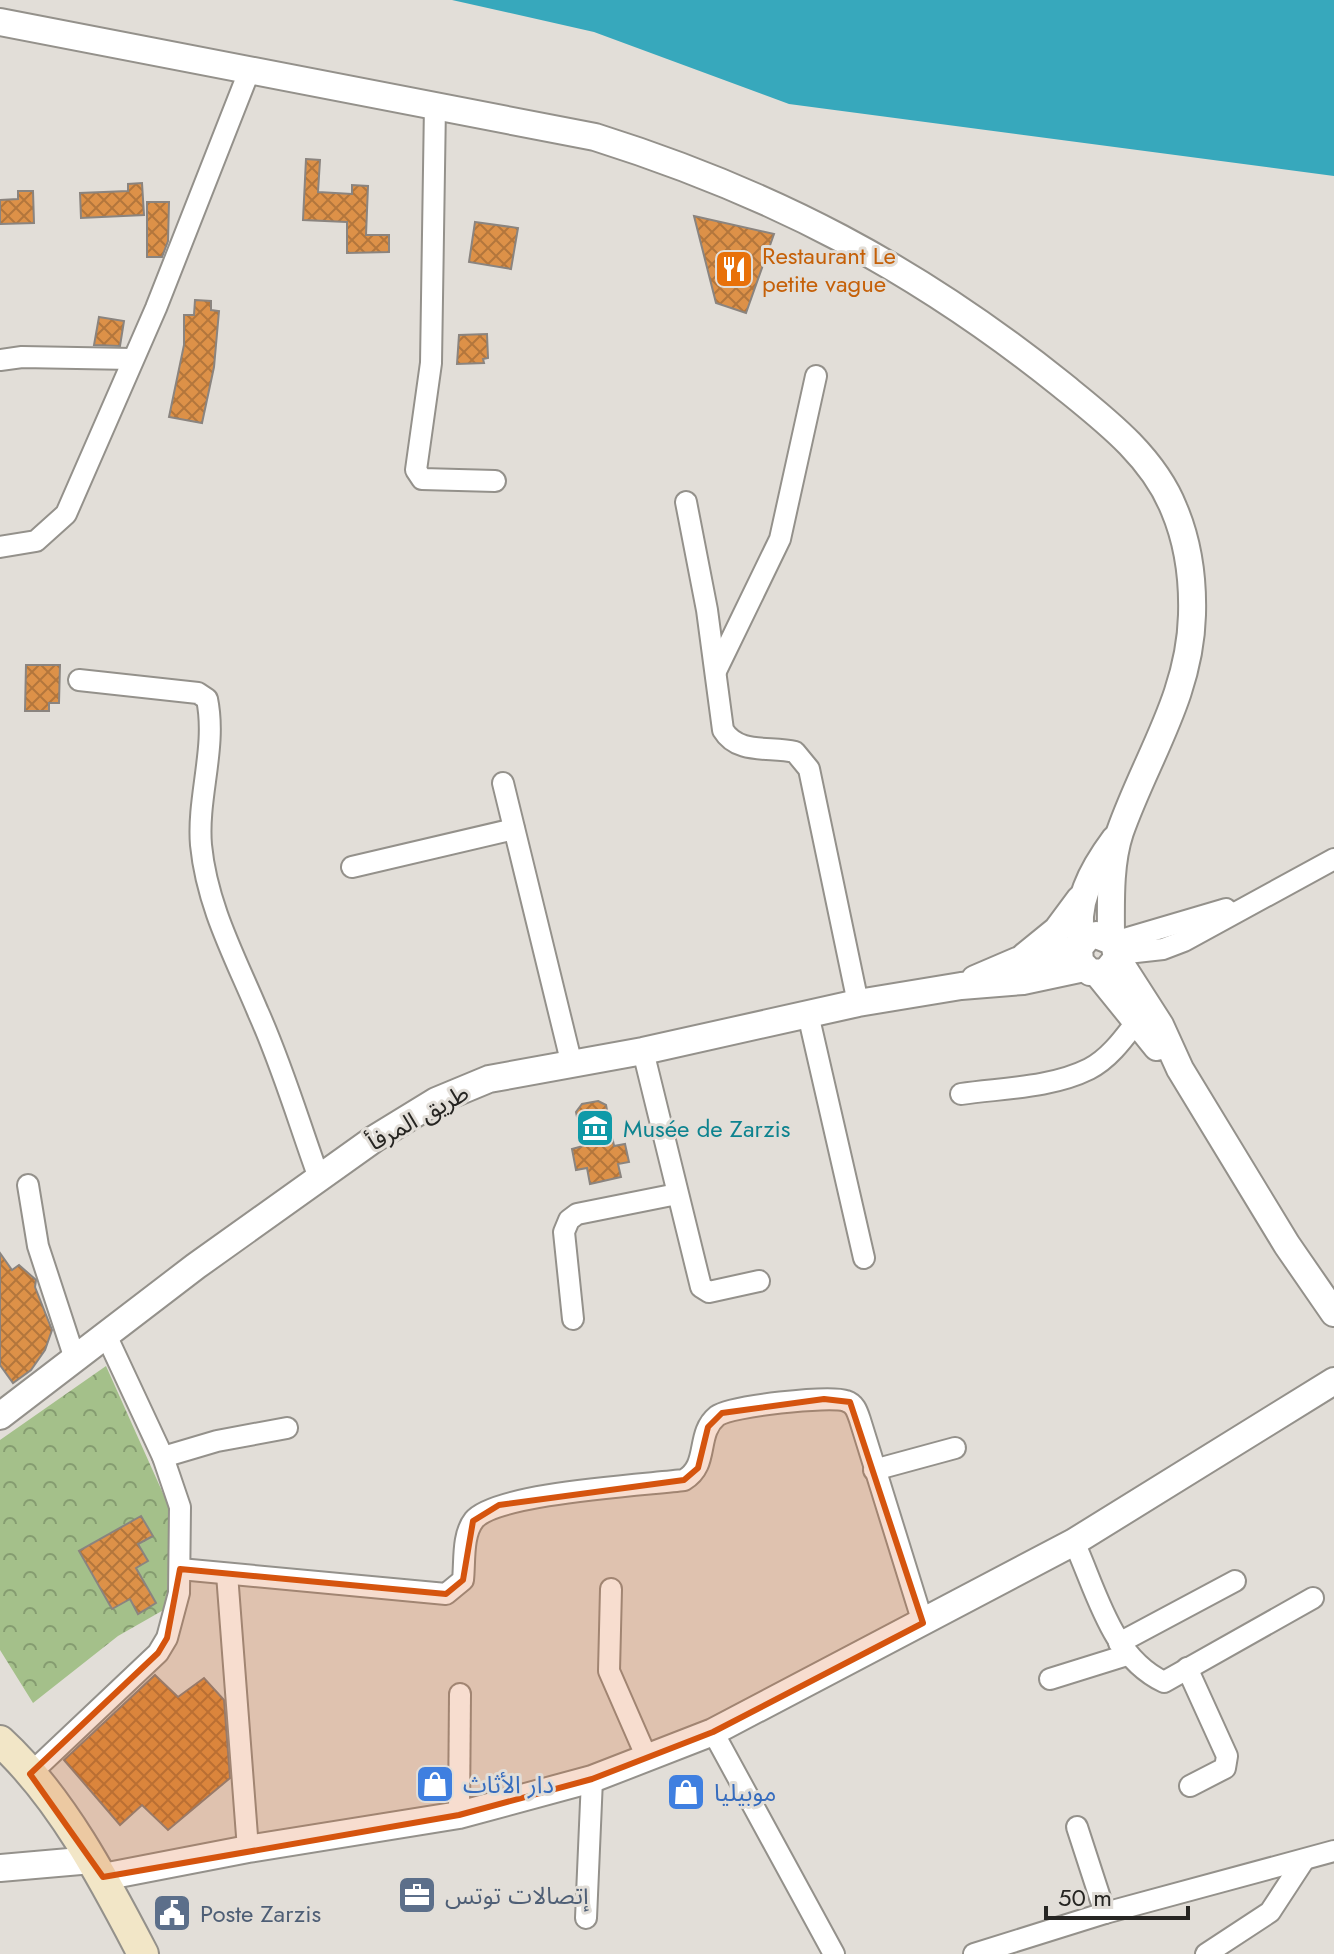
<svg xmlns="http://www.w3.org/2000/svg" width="1334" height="1954" font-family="Jost,'Noto Sans Arabic',sans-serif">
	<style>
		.park { fill: url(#park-crowns) }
		.water { fill: #37a8bc }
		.building { fill: url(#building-cross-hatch); stroke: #8a847f; stroke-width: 2 }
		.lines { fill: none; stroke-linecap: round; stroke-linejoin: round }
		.minor-casing { stroke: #94918b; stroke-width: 24 }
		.tertiary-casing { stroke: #94918b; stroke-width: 30 }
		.secondary-casing { stroke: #94918b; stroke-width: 34 }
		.minor { stroke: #fff; stroke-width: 20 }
		.tertiary { stroke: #fff; stroke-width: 26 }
		.secondary { stroke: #f2e6c7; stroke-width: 30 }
		.marked { fill: #d5540e; fill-opacity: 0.2; stroke: #d5540e; stroke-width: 6; stroke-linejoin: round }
		.labels { text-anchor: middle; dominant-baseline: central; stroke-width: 6; stroke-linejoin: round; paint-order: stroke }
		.food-label { font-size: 24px; fill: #c56008; stroke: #e2ded8; text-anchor: start }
		.street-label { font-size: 24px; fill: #262522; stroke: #e2ded8 }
		.culture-label { font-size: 24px; fill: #0d838f; stroke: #e2ded8; text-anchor: start }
		.shop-label { font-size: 24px; fill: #366cbe; stroke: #e2ded8; text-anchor: start }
		.service-label { font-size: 24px; fill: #4e5e75; stroke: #e2ded8; text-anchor: start }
	</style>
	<defs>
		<pattern id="park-crowns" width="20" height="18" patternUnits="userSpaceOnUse" patternTransform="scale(2)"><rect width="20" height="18" fill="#a4c08a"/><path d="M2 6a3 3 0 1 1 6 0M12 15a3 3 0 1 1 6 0" fill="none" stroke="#859c70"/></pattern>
		<pattern id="building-cross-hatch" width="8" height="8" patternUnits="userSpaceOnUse" patternTransform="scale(2)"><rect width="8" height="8" fill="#dd9148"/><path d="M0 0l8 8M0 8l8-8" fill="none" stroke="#b3763c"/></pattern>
	</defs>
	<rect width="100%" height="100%" fill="#e2ded8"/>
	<!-- park -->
	<polygon class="park" points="106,1366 170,1509 167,1608 118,1636 33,1703 0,1650 0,1440"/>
	<!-- water -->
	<polygon class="water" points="452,0 1334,0 1334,176 789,104 594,32"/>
	<!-- building -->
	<g class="building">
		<polygon points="306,159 320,160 318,192 352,194 352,185 368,186 366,235 389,235 389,252 347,253 347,222 303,220"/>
		<polygon points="142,183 144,215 81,218 80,193 128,191 128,184"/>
		<polygon points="18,191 33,191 34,223 0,224 0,200 18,199"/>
		<polygon points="147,202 169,202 168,241 162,257 147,257"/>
		<polygon points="694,216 774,234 746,313 716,303"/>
		<polygon points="475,222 518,228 511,269 469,262"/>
		<polygon points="195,300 211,301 211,310 219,311 214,367 202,423 169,417 184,345 184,315 194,315"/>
		<polygon points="99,317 124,321 120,346 94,345"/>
		<polygon points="487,334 488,358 483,359 484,363 457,364 459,335"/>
		<polygon points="26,665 60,665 59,703 49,703 49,711 25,711"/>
		<polygon points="598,1101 606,1105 614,1146 625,1144 629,1162 618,1164 621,1177 590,1184 587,1168 576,1170 572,1149 583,1146 576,1112 582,1104"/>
		<polygon points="0,1253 12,1270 19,1265 36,1280 35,1287 52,1330 45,1350 31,1370 13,1383 0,1365"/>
		<polygon points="141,1516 153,1536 138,1544 148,1561 136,1568 156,1603 138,1614 130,1599 112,1609 79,1551"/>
		<polygon points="155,1675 178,1697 204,1678 224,1700 230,1778 168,1830 142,1805 120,1825 64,1760"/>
	</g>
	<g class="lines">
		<defs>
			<g id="minor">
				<polyline points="435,105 431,363 416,470 422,479 495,481"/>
				<polyline points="0,360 22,357 132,359"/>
				<path d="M686 502 707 610 723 730C738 755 770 746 795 752L809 769 858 1003"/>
				<polyline points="0,547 36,541 66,514 156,308 250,69"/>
				<polyline points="716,671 780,539 816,376"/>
				<path d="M79 680 198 693 207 699C217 747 197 797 201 845 207 906 235 957 258 1012 282 1065 299 1123 319 1178"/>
				<polyline points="503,783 572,1065"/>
				<polyline points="352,867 514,829"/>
				<polyline points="1114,942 1226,909"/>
				<polyline points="1118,954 1163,949 1184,941 1334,859"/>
				<polyline points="808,1014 864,1258"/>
				<polyline points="643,1051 701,1287 709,1292 759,1281"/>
				<path d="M961 1094C1002 1088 1051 1088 1089 1069 1109 1059 1124 1038 1137 1021"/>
				<polyline points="28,1185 38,1246 75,1359"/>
				<polyline points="573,1319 564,1232 569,1220 577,1214 677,1194"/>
				<polyline points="163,1457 217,1441 287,1428"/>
				<polyline points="874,1470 955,1448"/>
				<path d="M1074 1542C1097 1592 1111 1657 1164 1682L1313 1598"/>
				<path d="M180 1569 446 1594 463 1580C465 1562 462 1535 474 1520 496 1493 644 1485 684 1480 710 1465 695 1434 717 1416 730 1406 830 1395 846 1401 855 1404 857 1411 860 1420L923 1623"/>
				<polyline points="227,1574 248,1849"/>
				<polyline points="611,1589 609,1671 647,1758"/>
				<polyline points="1119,1643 1235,1581"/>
				<polyline points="1187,1668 1227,1756 1225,1768 1190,1786"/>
				<polyline points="1050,1679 1127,1655"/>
				<polyline points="713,1732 834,1954"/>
				<polyline points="30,1774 158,1653 167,1638 179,1593 180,1507 163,1457 106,1335"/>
				<polyline points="459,1815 460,1694"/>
				<polyline points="1077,1827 1105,1913"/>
				<polyline points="586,1918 592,1779"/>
				<polyline points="974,1954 1105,1913 1334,1851"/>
				<polyline points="1206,1954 1270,1912 1304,1860"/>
			</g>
			<g id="tertiary">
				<path d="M0 22 595 137C773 193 916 268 1062 385 1104 419 1153 456 1174 509 1188 542 1193 580 1192 615 1190 696 1146 758 1120 832 1109 865 1111 905 1111 940"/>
				<path d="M1082 943C1073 904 1092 870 1115 839"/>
				<polyline points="1025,956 1057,930 1080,899"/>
				<polyline points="1117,958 1105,973 1090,972 1080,962 1079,948 1088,937 1096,935 1114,942 1117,958 1160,1025 1180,1069 1287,1245 1334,1313"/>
				<polyline points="1098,974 1157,1047"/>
				<polyline points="975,979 1017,961 1079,948"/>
				<polyline points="0,1416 196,1266 374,1139 436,1101 489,1079 643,1051 858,1003 961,986 1023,981 1084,968"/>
				<polyline points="0,1868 92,1860"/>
				<polyline points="103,1877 248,1849 459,1815 592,1779 713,1732 1074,1542 1334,1381"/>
			</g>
			<path id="secondary" d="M0 1741C61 1797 105 1881 143 1954"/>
		</defs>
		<!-- minor casing -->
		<use href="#minor" class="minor-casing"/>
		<!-- tertiary casing -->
		<use href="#tertiary" class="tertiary-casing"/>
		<!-- secondary casing -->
		<use href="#secondary" class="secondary-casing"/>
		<!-- minor -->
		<use href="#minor" class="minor"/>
		<!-- tertiary -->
		<use href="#tertiary" class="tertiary"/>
		<!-- secondary -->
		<use href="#secondary" class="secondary"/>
	</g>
	<!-- marked area -->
	<path class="marked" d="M824 1399 850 1402 923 1623 713 1732 592 1779 459 1815 103 1877 30 1774 158 1653 167 1638 180 1569 446 1594 463 1580 473 1521 499 1505 684 1480 698 1468 708 1427 722 1413Z"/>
	<!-- icons -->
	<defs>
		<symbol id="restaurant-square" viewBox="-11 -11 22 22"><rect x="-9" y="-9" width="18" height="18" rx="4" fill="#e8710a" stroke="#e2ded8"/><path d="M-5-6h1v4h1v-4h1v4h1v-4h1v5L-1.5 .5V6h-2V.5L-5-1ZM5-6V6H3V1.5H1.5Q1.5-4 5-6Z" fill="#fff"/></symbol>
		<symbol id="museum-square" viewBox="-11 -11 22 22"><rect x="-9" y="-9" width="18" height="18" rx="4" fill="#0f9aa8" stroke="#e2ded8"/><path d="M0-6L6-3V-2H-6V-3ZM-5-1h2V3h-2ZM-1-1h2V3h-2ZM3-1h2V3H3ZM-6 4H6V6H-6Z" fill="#fff"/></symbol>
		<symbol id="shop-square" viewBox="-11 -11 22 22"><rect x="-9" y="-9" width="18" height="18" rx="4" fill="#3f7fe0" stroke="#e2ded8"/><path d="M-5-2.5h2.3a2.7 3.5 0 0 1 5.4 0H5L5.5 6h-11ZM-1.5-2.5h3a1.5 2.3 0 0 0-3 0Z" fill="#fff"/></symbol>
		<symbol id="office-square" viewBox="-11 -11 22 22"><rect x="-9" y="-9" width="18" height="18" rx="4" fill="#5c6f8a" stroke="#e2ded8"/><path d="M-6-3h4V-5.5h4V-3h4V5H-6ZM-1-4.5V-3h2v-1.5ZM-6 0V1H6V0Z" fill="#fff"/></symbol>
		<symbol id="civic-square" viewBox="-11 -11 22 22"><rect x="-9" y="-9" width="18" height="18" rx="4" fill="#5c6f8a" stroke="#e2ded8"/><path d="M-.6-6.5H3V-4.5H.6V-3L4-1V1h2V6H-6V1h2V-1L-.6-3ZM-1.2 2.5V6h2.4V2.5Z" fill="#fff"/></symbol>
	</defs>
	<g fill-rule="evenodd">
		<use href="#restaurant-square" x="712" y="247" width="44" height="44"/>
		<use href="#museum-square" x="573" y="1106" width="44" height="44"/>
		<use href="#shop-square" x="413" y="1762" width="44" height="44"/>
		<use href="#shop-square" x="664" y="1770" width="44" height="44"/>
		<use href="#office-square" x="395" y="1873" width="44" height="44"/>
		<use href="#civic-square" x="150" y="1891" width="44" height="44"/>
	</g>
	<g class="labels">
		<!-- food labels -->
		<g class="food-label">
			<text x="762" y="255">Restaurant Le<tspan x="762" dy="28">petite vague</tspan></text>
		</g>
		<!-- street labels -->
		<g class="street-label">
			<text transform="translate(418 1117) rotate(-29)">طريق المرفأ</text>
		</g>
		<!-- culture labels -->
		<g class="culture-label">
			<text x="623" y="1128">Musée de Zarzis</text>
		</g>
		<!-- shop labels -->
		<g class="shop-label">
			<text x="463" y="1784">دار الأثاث</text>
			<text x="714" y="1792">موبيليا</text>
		</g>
		<!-- service labels -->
		<g class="service-label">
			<text x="445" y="1895">إتصالات توتس</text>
			<text x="200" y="1913">Poste Zarzis</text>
		</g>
	</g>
	<!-- scale -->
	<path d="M1046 1906v12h142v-12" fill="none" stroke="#262522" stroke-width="4"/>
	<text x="1058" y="1906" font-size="24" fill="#262522" stroke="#e2ded8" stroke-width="6" paint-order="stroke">50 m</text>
</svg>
